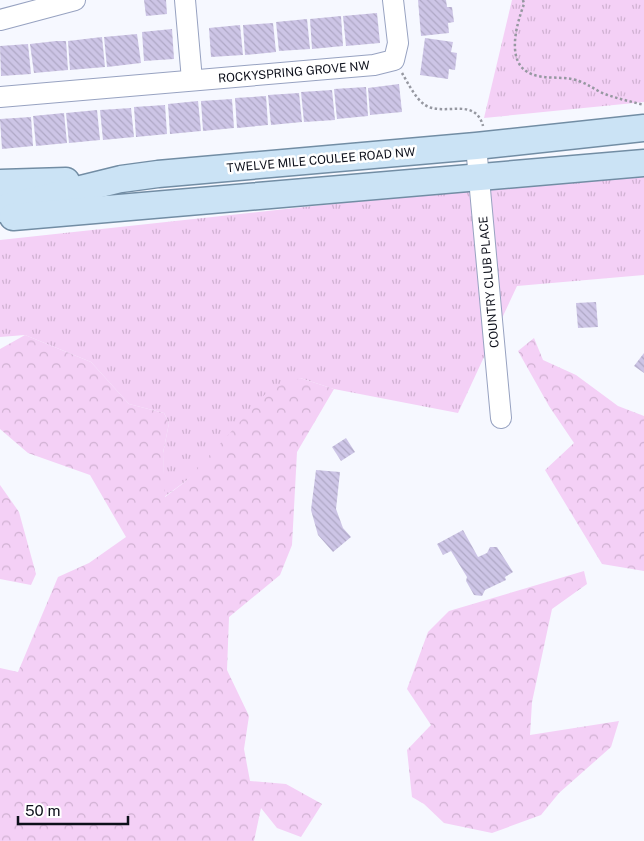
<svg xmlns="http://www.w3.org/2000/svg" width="644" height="841" font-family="'Public Sans',sans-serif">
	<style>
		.grass { fill: url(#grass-tufts) }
		.forest { fill: url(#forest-crowns) }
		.building { fill: url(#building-back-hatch) }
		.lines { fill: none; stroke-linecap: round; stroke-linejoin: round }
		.minor-casing { stroke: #97a2c1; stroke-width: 22 }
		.major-casing { stroke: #728da4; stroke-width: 29 }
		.path { stroke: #9698a1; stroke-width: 2.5; stroke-dasharray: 2.5 2.5; stroke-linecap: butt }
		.minor { stroke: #fff; stroke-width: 20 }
		.major { stroke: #cbe3f5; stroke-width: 26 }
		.labels { text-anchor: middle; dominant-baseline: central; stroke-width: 5; stroke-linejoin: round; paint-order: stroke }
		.street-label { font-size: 12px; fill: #0c0f1a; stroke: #fff }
	</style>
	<defs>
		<pattern id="grass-tufts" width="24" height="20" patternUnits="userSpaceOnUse" patternTransform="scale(1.25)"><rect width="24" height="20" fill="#f4d0f6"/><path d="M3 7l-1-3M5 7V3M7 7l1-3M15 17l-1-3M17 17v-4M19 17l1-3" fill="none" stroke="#d0b1d2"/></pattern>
		<pattern id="forest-crowns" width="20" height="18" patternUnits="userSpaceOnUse" patternTransform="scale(1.25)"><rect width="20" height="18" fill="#f4d0f6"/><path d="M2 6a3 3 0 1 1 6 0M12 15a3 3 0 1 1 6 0" fill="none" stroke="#d0b1d2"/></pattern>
		<pattern id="building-back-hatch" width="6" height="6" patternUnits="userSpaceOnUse" patternTransform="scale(1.25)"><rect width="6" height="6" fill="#cdc5e6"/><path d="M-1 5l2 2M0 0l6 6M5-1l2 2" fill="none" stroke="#afa8c5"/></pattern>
	</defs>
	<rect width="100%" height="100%" fill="#f6f8ff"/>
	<!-- grass -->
	<g class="grass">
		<polygon points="512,0 644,0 644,102 484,118"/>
		<polygon points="644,170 644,275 517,286 458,413 334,389 300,378 186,481 164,497 163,453 169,423 164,413 129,404 91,362 25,335 0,337 0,240"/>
	</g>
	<!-- forest -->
	<g class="forest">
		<polygon points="25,335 91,362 129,404 164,413 169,423 163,453 165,497 186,481 269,390 300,378 334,389 297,452 292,545 280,575 229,617 227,670 249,716 244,749 250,781 286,784 322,804 301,837 277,828 261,808 254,841 0,841 0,668 18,672 58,577 89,563 126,537 90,475 28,453 0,429 0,349"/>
		<polygon points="534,338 543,360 576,375 618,406 644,416 644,571 602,564 545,470 574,443 549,406 518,351"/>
		<polygon points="0,485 19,512 36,574 31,585 0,579"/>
		<polygon points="584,571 587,584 552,609 532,702 530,735 619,721 611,747 559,793 541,815 492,833 444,823 424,804 412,797 407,750 431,725 407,689 428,632 449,611"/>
	</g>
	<!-- building -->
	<g class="building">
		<polygon points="144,0 166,0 167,14 146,16"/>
		<polygon points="418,0 446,0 447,7 452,7 454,22 448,23 449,33 421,36"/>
		<polygon points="377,13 380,43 346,46 343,16"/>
		<polygon points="341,16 343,46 312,49 310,19"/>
		<polygon points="307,19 310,49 279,51 276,22"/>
		<polygon points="273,23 276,52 245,55 243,25"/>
		<polygon points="240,25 243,55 211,57 209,28"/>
		<polygon points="172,29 174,59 144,61 142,32"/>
		<polygon points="137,34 141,63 107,67 104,37"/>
		<polygon points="102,37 105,67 70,70 68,41"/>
		<polygon points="425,38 453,42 451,52 457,53 455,70 449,69 448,79 420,75"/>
		<polygon points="56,41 66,41 68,70 34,73 30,44"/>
		<polygon points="28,44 31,74 1,76 0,46"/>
		<polygon points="399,84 402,112 370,115 368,88"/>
		<polygon points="366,87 368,116 337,119 334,89"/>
		<polygon points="332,90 335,120 304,122 301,92"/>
		<polygon points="299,93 302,122 271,125 268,95"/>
		<polygon points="266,96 268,125 237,128 235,98"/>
		<polygon points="232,99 234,128 203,131 201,101"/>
		<polygon points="198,101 201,131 170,134 168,104"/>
		<polygon points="165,105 167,134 136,137 134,107"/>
		<polygon points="131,108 134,137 103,140 100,110"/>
		<polygon points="97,110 100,140 69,143 66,113"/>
		<polygon points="64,113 67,143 36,146 33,116"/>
		<polygon points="31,117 33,146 2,149 0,119"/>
		<polygon points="596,302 598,327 578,328 576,303"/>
		<polygon points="644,353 644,373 634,366"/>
		<polygon points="346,438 355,452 341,461 332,447"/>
		<polygon points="316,470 340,472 336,509 343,528 351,537 333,552 318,535 311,510"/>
		<polygon points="463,530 478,557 487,553 490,547 497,547 513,572 505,577 506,580 485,590 482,596 474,595 466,581 467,577 451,551 443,555 437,544"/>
	</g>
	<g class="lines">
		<defs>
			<g id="minor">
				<polyline points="185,0 192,80"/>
				<polyline points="0,20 75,0"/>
				<polyline points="0,97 374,65 394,60 398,43 393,0"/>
				<polyline points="476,146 501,418"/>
			</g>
			<g id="major">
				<polyline points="0,183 66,181"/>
				<polyline points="0,209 121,179 158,174 476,146 644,128"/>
				<polyline points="13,217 644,163"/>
			</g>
		</defs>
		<!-- minor casing -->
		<use href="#minor" class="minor-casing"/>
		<!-- major casing -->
		<use href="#major" class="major-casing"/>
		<!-- path -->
		<g class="path">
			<path d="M523 0 524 4C516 26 503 69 538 76 552 79 565 76 579 81 587 84 593 88 600 92 614 98 629 101 644 105"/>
			<path d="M402 73C408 83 415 98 425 105 444 117 475 96 483 126"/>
		</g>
		<!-- minor -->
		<use href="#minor" class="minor"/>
		<!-- major -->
		<use href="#major" class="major"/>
	</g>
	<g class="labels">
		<!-- street labels -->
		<g class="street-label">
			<text transform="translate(294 72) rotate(-5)">ROCKYSPRING GROVE NW</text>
			<text transform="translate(321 160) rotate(-5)">TWELVE MILE COULEE ROAD NW</text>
			<text transform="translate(489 282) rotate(-95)">COUNTRY CLUB PLACE</text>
		</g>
	</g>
	<!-- scale -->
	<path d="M18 816v8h110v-8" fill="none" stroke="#0c0f1a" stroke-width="2.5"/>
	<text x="25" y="816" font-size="15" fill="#0c0f1a" stroke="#ffffff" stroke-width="4" paint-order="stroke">50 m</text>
</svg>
